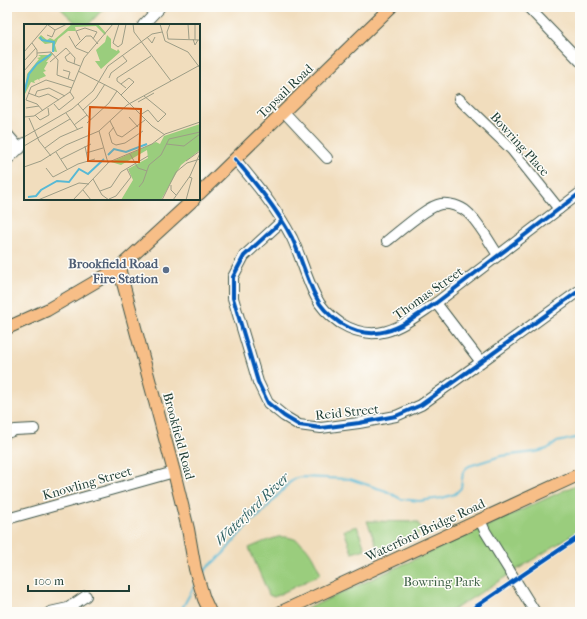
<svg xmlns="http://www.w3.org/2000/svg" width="587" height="619" font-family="'IM FELL French Canon',serif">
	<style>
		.green { fill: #9acd7d; stroke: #5c8558 }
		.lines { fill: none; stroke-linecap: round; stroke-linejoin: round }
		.stream { stroke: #57b9d5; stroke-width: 2 }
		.minor-casing { stroke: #3e5549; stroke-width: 12 }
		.major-casing { stroke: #3e5549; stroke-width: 14 }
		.minor { stroke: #fff; stroke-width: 10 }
		.major { stroke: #f7be87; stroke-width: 12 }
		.cycleway-casing { stroke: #fdfcf7; stroke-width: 6 }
		.cycleway { stroke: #0057b8; stroke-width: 4 }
		.service-dot { fill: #5c6f8a; stroke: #fdfcf7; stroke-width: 1.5 }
		.labels { text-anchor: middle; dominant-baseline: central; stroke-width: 3; stroke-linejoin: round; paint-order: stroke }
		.street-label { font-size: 13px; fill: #1f3d34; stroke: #fdfcf7 }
		.service-label { font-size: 13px; font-weight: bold; fill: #4e5e75; stroke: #fdfcf7; text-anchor: end }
		.park-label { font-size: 13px; fill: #3e6146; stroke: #fdfcf7 }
		.water-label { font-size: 14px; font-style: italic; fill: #306264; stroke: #fdfcf7 }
		.inset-river { fill: none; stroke: #57b9d5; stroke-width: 2 }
		.inset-road { fill: none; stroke: #9d9d86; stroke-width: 1 }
		.view { fill: #d45610; fill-opacity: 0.15; stroke: #d45610; stroke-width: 2 }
		.inset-edge { fill: none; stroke: #1f3d34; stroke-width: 2 }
	</style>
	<rect width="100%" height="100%" fill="#fdfcf7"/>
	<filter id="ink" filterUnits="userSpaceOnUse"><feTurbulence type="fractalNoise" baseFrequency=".025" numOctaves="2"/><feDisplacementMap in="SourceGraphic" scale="8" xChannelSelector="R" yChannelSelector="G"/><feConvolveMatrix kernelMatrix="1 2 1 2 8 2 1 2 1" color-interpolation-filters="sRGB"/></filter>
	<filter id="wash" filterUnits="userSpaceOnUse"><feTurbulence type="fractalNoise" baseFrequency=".012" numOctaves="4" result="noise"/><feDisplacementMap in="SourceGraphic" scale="16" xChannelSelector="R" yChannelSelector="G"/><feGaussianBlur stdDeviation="0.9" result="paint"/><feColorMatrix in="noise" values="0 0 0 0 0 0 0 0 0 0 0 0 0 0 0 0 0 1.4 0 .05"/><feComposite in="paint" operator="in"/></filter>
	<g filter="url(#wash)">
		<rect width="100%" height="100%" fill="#f1ddbd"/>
		<!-- green -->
		<g class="green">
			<polygon points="59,7 105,7 88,25 78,25"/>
			<polygon points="580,483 580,530 450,612 300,612"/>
			<polygon points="367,521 418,522 421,529 423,529 424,531 379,552"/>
			<polygon points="357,526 365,549 352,553 344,530"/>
			<path d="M278 537C304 535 311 553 321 574L274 597 269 595 249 548 263 542Z"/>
		</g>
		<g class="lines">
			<!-- stream -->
			<g class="stream">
				<polyline points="201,575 208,567 223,554 237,537 252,521 259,516 290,482 293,479 301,477 350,479 386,491 401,499 419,501 442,498 455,494 461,488 463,472 465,469 469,466 501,456 536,452 547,449 557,442 580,437"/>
				<polyline points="180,612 195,585"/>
			</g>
		</g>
	</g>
	<g filter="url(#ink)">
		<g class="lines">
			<defs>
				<g id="minor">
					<polyline points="528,7 580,61"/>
					<polyline points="143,25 160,7"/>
					<polyline points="459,99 512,150 559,209"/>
					<polyline points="284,112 327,158"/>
					<polyline points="7,134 20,149"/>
					<path d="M235 159C256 184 277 209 292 238 301 257 306 278 316 297 321 308 330 316 340 323 379 347 404 324 436 303L580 193"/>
					<polyline points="7,160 25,143"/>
					<polyline points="282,221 244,256 233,277 233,298 258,382 268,403 284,416 299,425 321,428 359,423 396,416 421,405 481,362 580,290"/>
					<path d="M387 241C399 232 427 206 441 204 449 203 460 206 467 212 479 222 489 242 498 255"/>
					<polyline points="436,303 481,362"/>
					<polyline points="7,433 15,430 34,429"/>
					<polyline points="7,519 174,472"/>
					<polyline points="480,520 485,531 535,612"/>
					<polyline points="50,612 68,608 86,596"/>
				</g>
				<g id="major">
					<polyline points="199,194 391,7"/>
					<polyline points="119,268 174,472 188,529 195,569 204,599 210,612"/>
					<polyline points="7,328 47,310 119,268 194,199"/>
					<polyline points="281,612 580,474"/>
				</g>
			</defs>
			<!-- minor casing -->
			<use href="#minor" class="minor-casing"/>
			<!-- major casing -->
			<use href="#major" class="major-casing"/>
			<!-- minor -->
			<use href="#minor" class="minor"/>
			<!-- major -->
			<use href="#major" class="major"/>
			<defs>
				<g id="cycleway">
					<path d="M235 159C256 184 277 209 292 238 301 257 306 278 316 297 321 308 330 316 340 323 379 347 404 324 436 303L580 193"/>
					<polyline points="282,221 244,256 233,277 233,298 258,382 268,403 284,416 299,425 321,428 359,423 396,416 421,405 481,362 580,290"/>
					<polyline points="468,612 580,536"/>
				</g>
			</defs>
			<!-- cycleway casing -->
			<use href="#cycleway" class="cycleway-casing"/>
			<!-- cycleway -->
			<use href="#cycleway" class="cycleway"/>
		</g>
	</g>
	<!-- markers -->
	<circle class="service-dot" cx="166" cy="270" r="4"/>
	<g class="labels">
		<!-- street labels -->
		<g class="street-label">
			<text transform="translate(285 91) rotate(-44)">Topsail Road</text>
			<text transform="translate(520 144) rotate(48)">Bowring Place</text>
			<text transform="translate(428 293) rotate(-35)">Thomas Street</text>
			<text transform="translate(347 412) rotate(-6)">Reid Street</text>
			<text transform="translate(179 436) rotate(75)">Brookfield Road</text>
			<text transform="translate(87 483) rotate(-16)">Knowling Street</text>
			<text transform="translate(425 530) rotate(-25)">Waterford Bridge Road</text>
		</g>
		<!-- service labels -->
		<g class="service-label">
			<text x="158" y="263">Brookfield Road<tspan x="158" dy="15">Fire Station</tspan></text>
		</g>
		<!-- park labels -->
		<g class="park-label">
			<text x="442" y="581">Bowring Park</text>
		</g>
		<!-- water labels -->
		<g class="water-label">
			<text transform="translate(252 509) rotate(-44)">Waterford River</text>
		</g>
	</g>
	<!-- overview -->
	<g transform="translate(24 24)">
		<rect width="176" height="176" fill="#f1ddbd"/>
		<path d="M48 0H74L82 9 81 11 72 2 51 3 52 7H44L34 15 31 21 33 28 28 27V19L21 20 14 14 17 11 23 16 26 14 30 16ZM83 11 87 15V24L93 27 94 25 96 28 77 45 71 37H76L72 26 81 18ZM27 28 29 30 22 38H24L20 45 22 47 19 48 22 52 15 55 16 57 14 55 10 57 11 59 7 58 0 72 3 50 15 35 13 34 17 33 14 31H25ZM176 100V126L157 141 137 176H97L109 156 104 145 124 134 123 126 97 141 87 138 132 118 136 120 140 112Z" fill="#9acd7d"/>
		<path class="inset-river" d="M16 13 18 16 30 18 29 28M0 69 5 50 13 40 27 30M84 131 90 125 102 128 123 120M4 173 12 172 17 166 33 157 45 158 55 145 64 150 80 135"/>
		<path class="inset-road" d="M95 0 89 19 94 23 98 20 102 0M109 0 110 8 147 57M136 0 141 17 164 28 176 44M146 0 143 8 144 15 176 16M164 0 165 15M171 0V16M24 1 31 6 43 0M23 11 28 13 31 6M45 12 52 24 64 29M123 13 128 19 131 13M169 15 171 21 174 16M56 16 52 7 61 4 73 8 69 15M51 23 62 12H67L74 20M0 28 24 0M13 29 27 28 34 36 33 51 50 57M46 29 41 33 43 37 56 42M0 37 12 24M26 38 42 24 51 34 50 40M39 46 46 48 44 55M0 47 13 32V26L8 19M54 47 93 67 128 102 141 111M85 54 87 49 103 37 98 31M97 60 105 54 110 58 97 71M102 64 93 57V54L127 32M4 69 15 73 24 70 35 76M11 72 13 67 25 64 41 72M2 76 7 63 22 56 48 64M2 76 13 80 19 87M114 78 130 69M30 80 35 86 50 74 46 68M54 80 67 96M2 84 15 82M59 86 72 74 81 60M42 89 54 106M11 91 16 96 25 91 24 84M116 91 124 86 134 98 142 90 120 72M0 93 10 92 46 68 60 34 89 0M105 93 114 103M5 94 15 117 27 132M86 97 93 111 98 113 121 96M63 99 85 79 93 67M50 101 63 91M90 103 85 109 88 119 92 121 101 119 119 107M75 107 84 139M0 113 48 85 69 67 84 42 128 10 138 8M142 120 160 122 176 110M0 122 46 95M61 122 64 137M21 124 36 113 59 103M32 128 43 145M62 129 79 124M106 130 114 144 123 147M37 135 67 120M162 137 176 127M0 143 17 137 42 121 75 107 103 81 176 41M22 144 29 153 54 140 71 135M69 155 78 171 85 176M147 161V166L152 171M115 163 119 158 125 141 137 131 145 115 176 108M59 166 67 176M76 167 87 163 97 148 124 132M85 175 92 172 107 153 103 145M14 176 55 159 65 160M49 176 85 138 128 120 141 110 176 98M138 176 152 148 163 139 176 135M149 176 166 152 176 129M162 176 168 154 165 153"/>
		<path class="view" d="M66 83 117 85 115 138 64 137Z"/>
		<rect width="176" height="176" class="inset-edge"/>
	</g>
	<!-- margin -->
	<rect width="587" height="619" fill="none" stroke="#fdfcf7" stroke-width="24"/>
	<!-- scale -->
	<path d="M28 585v6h101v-6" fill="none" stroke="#1f3d34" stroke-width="2"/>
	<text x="34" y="585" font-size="12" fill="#1f3d34" stroke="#fdfcf7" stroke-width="3" paint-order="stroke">100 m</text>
</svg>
